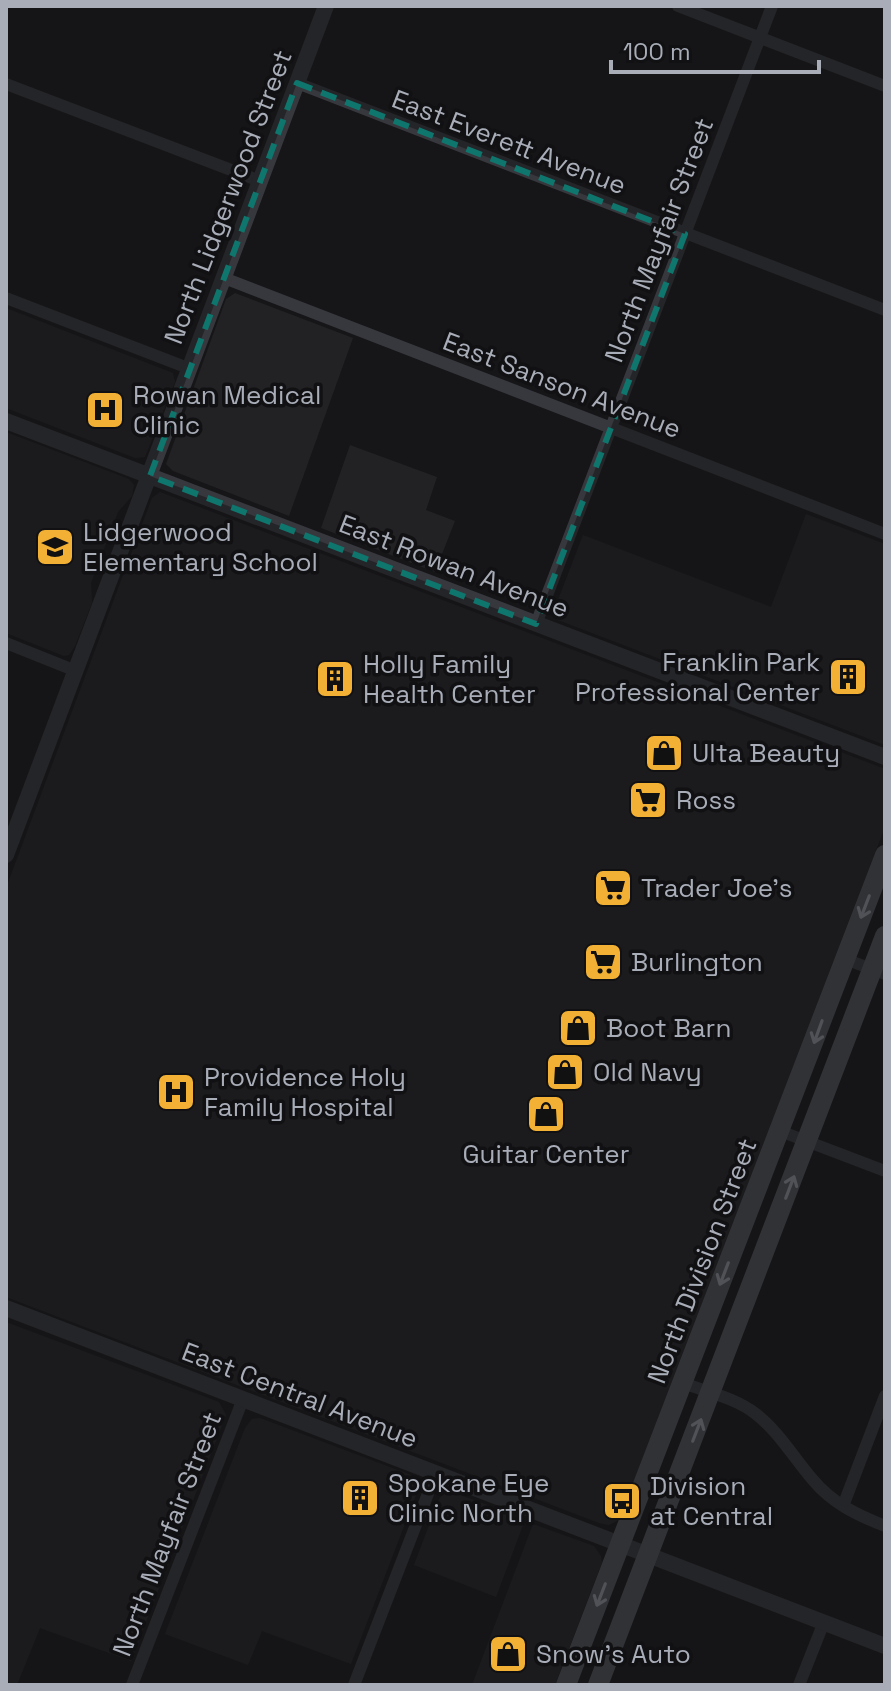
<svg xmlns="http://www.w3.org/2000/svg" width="891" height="1691" font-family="'Space Grotesk',sans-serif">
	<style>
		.built { fill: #222225 }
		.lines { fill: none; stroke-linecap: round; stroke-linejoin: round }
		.minor { stroke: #37383d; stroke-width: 12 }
		.tertiary { stroke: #37383d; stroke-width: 16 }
		.primary { stroke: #53555c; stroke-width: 20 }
		.oneway { stroke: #979ba6 }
		.marked { fill: none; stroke: #0f766e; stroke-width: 6; stroke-dasharray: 16 10; stroke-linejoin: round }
		.labels { text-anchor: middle; stroke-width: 7; stroke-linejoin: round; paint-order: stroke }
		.street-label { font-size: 26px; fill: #a8adb8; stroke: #111113 }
		.poi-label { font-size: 26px; fill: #a8adb8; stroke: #111113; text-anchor: start }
	</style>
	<rect width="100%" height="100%" fill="#161618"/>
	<!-- built -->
	<path class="built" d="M 235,293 L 353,338 L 289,516 L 173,471 L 166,464 L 226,299 Z
		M 6,308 L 173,373 L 175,382 L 145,457 L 135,458 L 6,408 Z
		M 6,432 L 129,479 L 134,485 L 132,496 L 118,512 L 91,583 L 92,603 L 75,646 L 69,655 L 64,656 L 6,633 Z
		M 350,445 L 437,477 L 426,510 L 455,521 L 435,572 L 321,528 Z
		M 160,492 L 885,769 L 885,827 L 623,1510 L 617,1521 L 609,1525 L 599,1523 L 6,1297 L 6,888 L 152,498 Z
		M 806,514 L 885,544 L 885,745 L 558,620 L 553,613 L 583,535 L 771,607 Z
		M 6,1322 L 219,1402 L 226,1415 L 131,1661 L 40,1628 L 17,1685 L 6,1685 Z
		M 260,1418 L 411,1475 L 417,1482 L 418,1490 L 351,1664 L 262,1631 L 248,1665 L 165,1634 L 245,1428 L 252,1419 Z
		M 446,1492 L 452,1492 L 523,1518 L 523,1525 L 496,1597 L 414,1565 L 439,1499 Z
		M 533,1524 L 594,1546 L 601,1556 L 602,1563 L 555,1685 L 472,1685 Z"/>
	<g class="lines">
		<!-- minor -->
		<path class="minor" d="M 678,6 L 885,86
			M 297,83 L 885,310
			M 6,84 L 260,181
			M 224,278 L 885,534
			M 6,298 L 188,368
			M 536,624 L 772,6
			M 6,643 L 76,671
			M 845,959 L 885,974
			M 780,1131 L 885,1171
			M 683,1383 C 707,1392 736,1398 756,1414 C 779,1432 794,1458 813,1480 C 832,1503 857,1515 885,1526
			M 843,1506 L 885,1396
			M 132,1685 L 243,1399
			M 354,1685 L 436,1473
			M 799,1685 L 824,1622"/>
		<!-- tertiary -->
		<path class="tertiary" d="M 6,421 L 885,757
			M 6,855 L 326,6
			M 6,1308 L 885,1646"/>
		<!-- primary -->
		<path class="primary" d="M 566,1685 L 885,855
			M 598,1685 L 885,936"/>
	</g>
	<!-- one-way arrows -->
	<defs><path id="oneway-shaft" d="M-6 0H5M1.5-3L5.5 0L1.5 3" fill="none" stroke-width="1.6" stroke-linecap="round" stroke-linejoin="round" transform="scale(2)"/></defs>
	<g class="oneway">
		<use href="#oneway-shaft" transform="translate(865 907) rotate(111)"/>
		<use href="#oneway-shaft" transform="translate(818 1032) rotate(110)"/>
		<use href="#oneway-shaft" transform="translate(790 1187) rotate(-69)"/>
		<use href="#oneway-shaft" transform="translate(724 1274) rotate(111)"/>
		<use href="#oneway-shaft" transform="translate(697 1430) rotate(-69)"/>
		<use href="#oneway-shaft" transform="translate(601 1595) rotate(111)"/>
	</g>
	<!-- marked area -->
	<path d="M0 0H891V1691H0ZM 297,83 L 685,234 L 536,624 L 150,476 Z" fill="#161618" fill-opacity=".55" fill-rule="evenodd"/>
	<path class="marked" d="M 297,83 L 685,234 L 536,624 L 150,476 Z"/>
	<!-- icons -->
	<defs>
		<symbol id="hospital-square" viewBox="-11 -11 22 22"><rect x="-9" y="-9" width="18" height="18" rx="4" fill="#f2b134" stroke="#111113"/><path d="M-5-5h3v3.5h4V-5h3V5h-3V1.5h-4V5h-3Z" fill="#111"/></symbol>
		<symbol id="school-square" viewBox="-11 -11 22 22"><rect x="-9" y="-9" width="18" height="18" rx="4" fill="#f2b134" stroke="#111113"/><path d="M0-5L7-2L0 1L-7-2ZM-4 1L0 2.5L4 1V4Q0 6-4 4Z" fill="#111"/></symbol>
		<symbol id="building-square" viewBox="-11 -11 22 22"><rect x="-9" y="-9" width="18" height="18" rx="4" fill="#f2b134" stroke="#111113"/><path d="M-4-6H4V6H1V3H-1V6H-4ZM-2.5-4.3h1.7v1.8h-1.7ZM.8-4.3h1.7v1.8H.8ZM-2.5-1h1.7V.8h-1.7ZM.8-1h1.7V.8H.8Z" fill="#111"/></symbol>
		<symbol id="shop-square" viewBox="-11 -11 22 22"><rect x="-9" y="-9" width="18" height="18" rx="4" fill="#f2b134" stroke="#111113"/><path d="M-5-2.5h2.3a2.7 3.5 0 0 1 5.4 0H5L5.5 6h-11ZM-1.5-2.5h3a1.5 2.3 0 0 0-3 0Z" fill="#111"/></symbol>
		<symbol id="supermarket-square" viewBox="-11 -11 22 22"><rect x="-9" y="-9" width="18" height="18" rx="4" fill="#f2b134" stroke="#111113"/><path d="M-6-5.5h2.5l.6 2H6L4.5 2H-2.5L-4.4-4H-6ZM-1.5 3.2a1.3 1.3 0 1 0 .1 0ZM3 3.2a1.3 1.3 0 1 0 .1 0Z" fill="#111"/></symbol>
		<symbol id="bus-square" viewBox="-11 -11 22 22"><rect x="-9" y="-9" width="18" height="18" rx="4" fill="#f2b134" stroke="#111113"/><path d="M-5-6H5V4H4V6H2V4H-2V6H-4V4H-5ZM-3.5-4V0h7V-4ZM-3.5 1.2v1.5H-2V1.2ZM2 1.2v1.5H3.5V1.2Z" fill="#111"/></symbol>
	</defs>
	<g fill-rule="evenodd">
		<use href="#hospital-square" x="83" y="388" width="44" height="44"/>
		<use href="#school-square" x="33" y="525" width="44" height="44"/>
		<use href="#building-square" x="826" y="655" width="44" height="44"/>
		<use href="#building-square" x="313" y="657" width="44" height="44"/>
		<use href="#shop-square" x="642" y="731" width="44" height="44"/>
		<use href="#supermarket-square" x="626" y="778" width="44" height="44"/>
		<use href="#supermarket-square" x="591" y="866" width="44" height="44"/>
		<use href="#supermarket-square" x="581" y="940" width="44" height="44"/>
		<use href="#shop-square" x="556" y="1006" width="44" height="44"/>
		<use href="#shop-square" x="543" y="1050" width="44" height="44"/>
		<use href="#hospital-square" x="154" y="1070" width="44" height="44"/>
		<use href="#shop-square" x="524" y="1092" width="44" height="44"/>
		<use href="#building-square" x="338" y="1476" width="44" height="44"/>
		<use href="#bus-square" x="600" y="1479" width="44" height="44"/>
		<use href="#shop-square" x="486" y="1632" width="44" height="44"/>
	</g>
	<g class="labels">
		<!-- street labels -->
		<g class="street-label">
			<text transform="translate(509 142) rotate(21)" y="9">East Everett Avenue</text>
			<text transform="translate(228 197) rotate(-69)" y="9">North Lidgerwood Street</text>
			<text transform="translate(659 240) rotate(-69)" y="9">North Mayfair Street</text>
			<text transform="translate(562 385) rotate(21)" y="9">East Sanson Avenue</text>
			<text transform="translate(454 566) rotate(21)" y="9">East Rowan Avenue</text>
			<text transform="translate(702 1261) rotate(-69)" y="9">North Division Street</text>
			<text transform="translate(300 1395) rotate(21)" y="9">East Central Avenue</text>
			<text transform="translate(167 1534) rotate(-69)" y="9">North Mayfair Street</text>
		</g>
		<!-- poi labels -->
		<g class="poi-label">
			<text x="133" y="404">Rowan Medical<tspan x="133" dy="30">Clinic</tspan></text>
			<text x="83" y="541">Lidgerwood<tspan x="83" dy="30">Elementary School</tspan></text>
			<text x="820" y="671" text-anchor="end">Franklin Park<tspan x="820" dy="30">Professional Center</tspan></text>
			<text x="363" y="673">Holly Family<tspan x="363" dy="30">Health Center</tspan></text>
			<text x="692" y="762">Ulta Beauty</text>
			<text x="676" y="809">Ross</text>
			<text x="641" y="897">Trader Joe's</text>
			<text x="631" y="971">Burlington</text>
			<text x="606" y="1037">Boot Barn</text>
			<text x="593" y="1081">Old Navy</text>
			<text x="204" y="1086">Providence Holy<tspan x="204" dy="30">Family Hospital</tspan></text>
			<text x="546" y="1163" text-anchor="middle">Guitar Center</text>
			<text x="388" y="1492">Spokane Eye<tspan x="388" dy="30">Clinic North</tspan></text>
			<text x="650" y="1495">Division<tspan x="650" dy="30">at Central</tspan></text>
			<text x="536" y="1663">Snow's Auto</text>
		</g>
	</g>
	<!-- border -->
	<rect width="891" height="1691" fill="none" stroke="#a8adb8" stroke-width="16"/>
	<!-- scale -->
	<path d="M611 60v12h208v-12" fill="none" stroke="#a8adb8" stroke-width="4"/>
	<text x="623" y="60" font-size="24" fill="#a8adb8" stroke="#111113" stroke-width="6" paint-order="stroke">100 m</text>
</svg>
